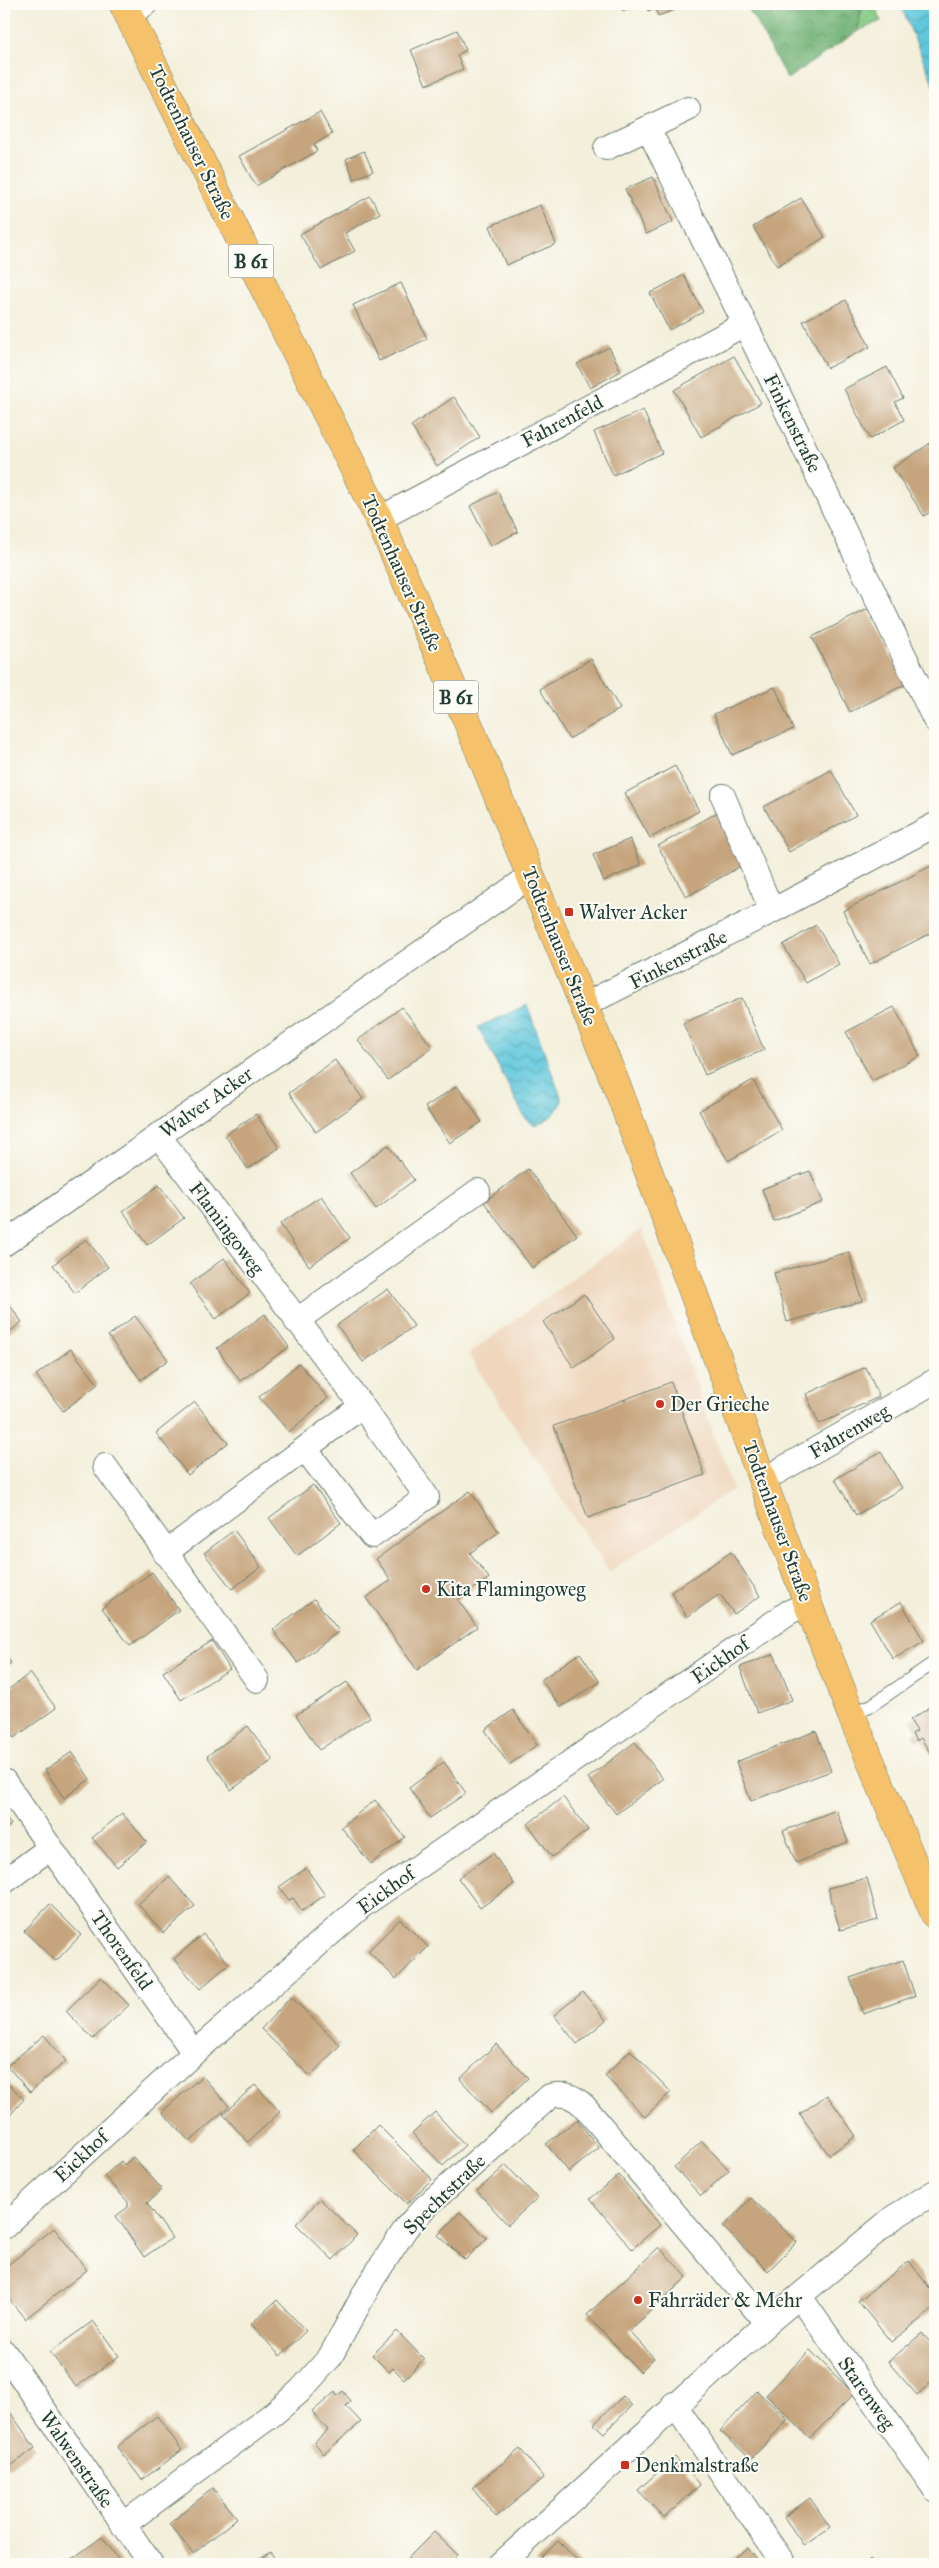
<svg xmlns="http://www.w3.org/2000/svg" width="939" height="2568" font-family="'IM FELL Great Primer',serif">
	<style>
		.built { fill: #efd6bc }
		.grass { fill: url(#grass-dots); stroke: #54855d }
		.forest { fill: url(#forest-crowns); stroke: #467654 }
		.water { fill: url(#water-waves); stroke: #408288 }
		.building { fill: #c6a57e }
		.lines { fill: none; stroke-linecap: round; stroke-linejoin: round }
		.lane-casing { stroke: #697b6e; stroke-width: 14 }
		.street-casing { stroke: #697b6e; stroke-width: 26 }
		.primary-casing { stroke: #697b6e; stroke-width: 29 }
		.lane { stroke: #fff; stroke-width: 12 }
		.street { stroke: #fff; stroke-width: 24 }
		.primary { stroke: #f5c16b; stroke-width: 28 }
		.poi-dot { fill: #c8321e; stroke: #fdfcf7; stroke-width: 2 }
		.labels { text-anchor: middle; stroke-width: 4; stroke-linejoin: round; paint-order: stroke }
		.shield { fill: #fdfcf7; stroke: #62766e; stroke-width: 1 }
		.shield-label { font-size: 19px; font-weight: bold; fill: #1f3d34 }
		.street-label { font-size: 20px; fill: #1f3d34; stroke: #fdfcf7 }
		.poi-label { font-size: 20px; fill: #1f3d34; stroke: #fdfcf7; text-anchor: start }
	</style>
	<defs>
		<pattern id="grass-dots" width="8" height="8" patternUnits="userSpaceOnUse" patternTransform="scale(1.25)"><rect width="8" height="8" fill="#89cd86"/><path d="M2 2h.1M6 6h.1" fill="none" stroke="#6fa86e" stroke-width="1.8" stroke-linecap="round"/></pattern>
		<pattern id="forest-crowns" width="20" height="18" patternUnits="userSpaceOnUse" patternTransform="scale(1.25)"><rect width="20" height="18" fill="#6eb073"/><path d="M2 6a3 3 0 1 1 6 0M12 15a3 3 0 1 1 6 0" fill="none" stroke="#5a905f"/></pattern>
		<pattern id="water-waves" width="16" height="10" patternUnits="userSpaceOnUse" patternTransform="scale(1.25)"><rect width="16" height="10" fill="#60c8dc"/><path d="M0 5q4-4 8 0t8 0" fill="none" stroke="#4fa4b3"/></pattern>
	</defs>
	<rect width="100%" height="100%" fill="#fdfcf7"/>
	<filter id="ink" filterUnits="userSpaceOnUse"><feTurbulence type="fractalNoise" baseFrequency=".02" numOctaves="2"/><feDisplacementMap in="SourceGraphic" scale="10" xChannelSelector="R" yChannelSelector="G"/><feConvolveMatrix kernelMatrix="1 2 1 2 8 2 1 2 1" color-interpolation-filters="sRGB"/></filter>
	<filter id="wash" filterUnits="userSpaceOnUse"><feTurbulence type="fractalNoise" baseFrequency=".0096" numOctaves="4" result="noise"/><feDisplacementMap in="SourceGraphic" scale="20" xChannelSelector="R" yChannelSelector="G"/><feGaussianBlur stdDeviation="1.12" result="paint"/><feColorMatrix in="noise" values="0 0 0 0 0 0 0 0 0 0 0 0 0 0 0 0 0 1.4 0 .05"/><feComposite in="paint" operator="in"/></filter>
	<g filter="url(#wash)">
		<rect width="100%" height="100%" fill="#f3efda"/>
		<!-- built -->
		<path class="built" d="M 642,1229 L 733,1489 L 609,1572 L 468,1354 Z"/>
		<!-- grass -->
		<path class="grass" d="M 862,4 L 874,4 L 881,21 L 858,31 Z"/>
		<!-- forest -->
		<path class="forest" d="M 746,4 L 862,4 L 858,31 L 787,79 Z"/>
		<!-- water -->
		<path class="water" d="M 900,4 L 935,4 L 935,88 Z
			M 527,1005 L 562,1100 C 556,1115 549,1120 534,1125 L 525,1118 L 478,1027 Z"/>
		<g id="blocks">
			<!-- building -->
			<path class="building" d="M 621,4 L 641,4 L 624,11 Z
				M 645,4 L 672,4 L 674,10 L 658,16 L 655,8 L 648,11 Z
				M 457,30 L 466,50 L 457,55 L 463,69 L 426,85 L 411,50 Z
				M 320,112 L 332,134 L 314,144 L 317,151 L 256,186 L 239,156 Z
				M 364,151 L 373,171 L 354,179 L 346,159 Z
				M 653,177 L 673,222 L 646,234 L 625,189 Z
				M 370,196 L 380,213 L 345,233 L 355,251 L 321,270 L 300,234 Z
				M 801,198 L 825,237 L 777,266 L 753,227 Z
				M 540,205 L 556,244 L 506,265 L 490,226 Z
				M 684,275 L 703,312 L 669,330 L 650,293 Z
				M 401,283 L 427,339 L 379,361 L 353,305 Z
				M 846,300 L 870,347 L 827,368 L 803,321 Z
				M 609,347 L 621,371 L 590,388 L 577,364 Z
				M 734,356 L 761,403 L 701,437 L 674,390 Z
				M 887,367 L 903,398 L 895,402 L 904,420 L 870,439 L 844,389 Z
				M 454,397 L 480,437 L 437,466 L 411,426 Z
				M 643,410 L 662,453 L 613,475 L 594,432 Z
				M 935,440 L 935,509 L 924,516 L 893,468 Z
				M 498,492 L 518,532 L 490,546 L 470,506 Z
				M 935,572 L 935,585 L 929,576 Z
				M 868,609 L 906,684 L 850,712 L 812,637 Z
				M 591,659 L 620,709 L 569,739 L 540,689 Z
				M 775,687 L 793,729 L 732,755 L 714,714 Z
				M 675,766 L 699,811 L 650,838 L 625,793 Z
				M 831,770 L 856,815 L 789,852 L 764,807 Z
				M 720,811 L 748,862 L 686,897 L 658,846 Z
				M 630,839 L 641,865 L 604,881 L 593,855 Z
				M 935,864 L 935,931 L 870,964 L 843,911 Z
				M 816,925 L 839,964 L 806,983 L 783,945 Z
				M 742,998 L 764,1050 L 705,1075 L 683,1023 Z
				M 402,1007 L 432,1047 L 388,1080 L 358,1040 Z
				M 894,1007 L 920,1056 L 872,1081 L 846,1032 Z
				M 335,1060 L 363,1099 L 316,1132 L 289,1093 Z
				M 753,1080 L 782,1130 L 728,1161 L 699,1111 Z
				M 457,1086 L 482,1122 L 450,1143 L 425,1107 Z
				M 256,1114 L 279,1148 L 248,1169 L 225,1135 Z
				M 388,1145 L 414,1180 L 376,1209 L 350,1173 Z
				M 528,1169 L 577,1235 L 532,1268 L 484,1202 Z
				M 810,1171 L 823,1202 L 774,1221 L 762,1189 Z
				M 159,1185 L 184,1218 L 147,1245 L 123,1211 Z
				M 321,1196 L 350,1238 L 309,1266 L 280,1224 Z
				M 86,1239 L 108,1267 L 75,1293 L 53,1265 Z
				M 849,1252 L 862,1301 L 787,1322 L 774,1273 Z
				M 224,1258 L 250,1293 L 216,1319 L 190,1284 Z
				M 388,1289 L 414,1326 L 363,1362 L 337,1325 Z
				M 584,1294 L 615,1339 L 574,1368 L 543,1322 Z
				M 4,1297 L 22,1322 L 4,1336 Z
				M 265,1314 L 289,1347 L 240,1381 L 217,1348 Z
				M 135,1316 L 168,1360 L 141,1380 L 108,1336 Z
				M 71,1349 L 98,1384 L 63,1411 L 36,1375 Z
				M 299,1363 L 328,1398 L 289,1432 L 259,1397 Z
				M 866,1367 L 879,1397 L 819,1424 L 806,1394 Z
				M 671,1382 L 705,1475 L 588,1518 L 554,1426 Z
				M 195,1402 L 228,1443 L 188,1475 L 156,1433 Z
				M 881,1452 L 902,1488 L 856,1515 L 835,1479 Z
				M 313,1485 L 341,1523 L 297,1556 L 269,1518 Z
				M 470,1491 L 499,1532 L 470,1553 L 489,1578 L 458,1600 L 477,1627 L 417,1670 L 366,1598 L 391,1580 L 376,1559 Z
				M 234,1530 L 261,1567 L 232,1589 L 204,1553 Z
				M 731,1552 L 760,1596 L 734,1614 L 720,1594 L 687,1617 L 671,1592 Z
				M 152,1572 L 179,1610 L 130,1646 L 102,1608 Z
				M 314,1599 L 339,1631 L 298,1663 L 273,1630 Z
				M 901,1602 L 924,1641 L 893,1659 L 870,1620 Z
				M 212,1641 L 230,1669 L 181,1700 L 163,1672 Z
				M 4,1653 L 11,1663 L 4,1669 Z
				M 580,1653 L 600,1682 L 561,1707 L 541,1680 Z
				M 774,1654 L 792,1700 L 757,1713 L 740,1667 Z
				M 30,1673 L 56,1708 L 14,1738 L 4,1725 L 4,1693 Z
				M 347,1682 L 370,1717 L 319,1750 L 296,1715 Z
				M 935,1704 L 935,1761 L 921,1738 L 916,1741 L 912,1734 L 917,1731 L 910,1720 Z
				M 513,1710 L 537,1745 L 509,1765 L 485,1730 Z
				M 248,1726 L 273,1760 L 231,1790 L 207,1756 Z
				M 816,1731 L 831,1771 L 751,1801 L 736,1762 Z
				M 635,1742 L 663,1779 L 616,1814 L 588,1778 Z
				M 72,1752 L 90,1779 L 64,1798 L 45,1770 Z
				M 444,1762 L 466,1793 L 430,1818 L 409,1788 Z
				M 563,1797 L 588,1830 L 552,1857 L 528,1824 Z
				M 375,1800 L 405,1837 L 371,1864 L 341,1827 Z
				M 836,1810 L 848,1842 L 796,1863 L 783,1831 Z
				M 122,1813 L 147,1842 L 117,1867 L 92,1838 Z
				M 4,1815 L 11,1825 L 4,1830 Z
				M 493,1853 L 514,1884 L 480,1908 L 458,1878 Z
				M 306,1868 L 325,1895 L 302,1911 L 293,1898 L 289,1900 L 279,1887 Z
				M 169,1877 L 195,1906 L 163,1933 L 138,1904 Z
				M 867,1878 L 878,1920 L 840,1930 L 828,1888 Z
				M 50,1904 L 81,1935 L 56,1961 L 24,1931 Z
				M 400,1919 L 428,1947 L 396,1979 L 368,1951 Z
				M 203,1934 L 229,1964 L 200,1989 L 174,1959 Z
				M 903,1960 L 915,1996 L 863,2014 L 850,1978 Z
				M 101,1977 L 129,2005 L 93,2039 L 66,2011 Z
				M 583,1992 L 606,2020 L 577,2044 L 554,2015 Z
				M 291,1997 L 340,2045 L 310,2076 L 261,2029 Z
				M 44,2035 L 66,2061 L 30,2092 L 7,2066 Z
				M 496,2044 L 528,2078 L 491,2113 L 460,2079 Z
				M 630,2050 L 671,2092 L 645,2117 L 605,2076 Z
				M 202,2076 L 229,2106 L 190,2142 L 162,2112 Z
				M 4,2080 L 24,2099 L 4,2122 Z
				M 255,2085 L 280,2112 L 248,2142 L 223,2114 Z
				M 827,2095 L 856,2136 L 829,2155 L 800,2114 Z
				M 435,2112 L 465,2145 L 443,2166 L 412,2133 Z
				M 577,2120 L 599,2148 L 569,2172 L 546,2144 Z
				M 378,2125 L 432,2179 L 407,2204 L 353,2150 Z
				M 702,2141 L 729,2170 L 701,2196 L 674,2167 Z
				M 133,2157 L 162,2189 L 147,2203 L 172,2238 L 144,2257 L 116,2216 L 128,2207 L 128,2202 L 104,2176 L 121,2161 L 124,2165 Z
				M 506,2165 L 537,2198 L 508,2225 L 477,2191 Z
				M 619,2175 L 660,2225 L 632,2249 L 590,2199 Z
				M 751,2198 L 797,2242 L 768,2271 L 723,2227 Z
				M 320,2199 L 357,2235 L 333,2260 L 296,2224 Z
				M 460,2212 L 487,2238 L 465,2260 L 438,2235 Z
				M 54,2228 L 87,2270 L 25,2319 L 4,2293 L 4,2268 Z
				M 659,2247 L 687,2277 L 629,2331 L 654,2358 L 640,2372 L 587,2315 Z
				M 909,2261 L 935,2295 L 935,2308 L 891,2342 L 858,2301 Z
				M 277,2300 L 306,2331 L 280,2356 L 251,2324 Z
				M 93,2321 L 119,2356 L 76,2387 L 50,2352 Z
				M 397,2331 L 424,2359 L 404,2379 L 393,2368 L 389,2372 L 372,2355 Z
				M 922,2333 L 935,2348 L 935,2379 L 917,2395 L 888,2362 Z
				M 810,2350 L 854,2394 L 810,2438 L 766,2395 Z
				M 343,2391 L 351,2401 L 346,2406 L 361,2422 L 324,2454 L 314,2442 L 328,2430 L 312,2412 L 335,2392 L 337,2396 Z
				M 757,2391 L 788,2420 L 751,2459 L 720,2431 Z
				M 623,2396 L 632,2406 L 604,2433 L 594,2424 Z
				M 8,2409 L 35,2448 L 4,2471 L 4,2412 Z
				M 157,2416 L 182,2450 L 142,2480 L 117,2447 Z
				M 520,2449 L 544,2478 L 496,2517 L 472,2488 Z
				M 675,2457 L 700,2485 L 664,2518 L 638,2490 Z
				M 213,2488 L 237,2518 L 193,2554 L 169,2524 Z
				M 810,2498 L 830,2527 L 804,2546 L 784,2517 Z
				M 434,2532 L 458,2555 L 449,2564 L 402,2564 Z
				M 102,2537 L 122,2564 L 65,2564 Z
				M 558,2541 L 581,2564 L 535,2564 Z
				M 748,2548 L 760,2564 L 726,2564 Z
				M 270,2552 L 279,2564 L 253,2564 Z
				M 870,2559 L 876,2564 L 865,2564 Z"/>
		</g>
	</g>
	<g filter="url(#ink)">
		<use href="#blocks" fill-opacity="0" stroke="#697b6e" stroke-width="1"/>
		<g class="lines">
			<defs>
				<path id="lane" d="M 851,1714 L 872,1705 L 935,1662"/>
				<path id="street" d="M 129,15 L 145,4
					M 648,128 L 745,324 L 935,720
					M 606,148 L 688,109
					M 379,519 L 745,324
					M 723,796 L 772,911
					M 584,1005 L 772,911 L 935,825
					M 158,1135 L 362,1406 L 427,1497 L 372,1536 L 305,1449
					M 4,1244 L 532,875
					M 296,1321 L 478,1191
					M 105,1466 L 257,1680
					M 763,1480 L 935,1381
					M 165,1553 L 362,1406
					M 4,1781 L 194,2053
					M 4,1882 L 51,1847
					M 4,2227 L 194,2053 L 363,1905 L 789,1612 L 808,1604
					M 800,2297 L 935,2489
					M 4,2352 L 151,2564
					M 674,2404 L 784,2564
					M 123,2525 L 273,2414 L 300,2391 L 330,2357 L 372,2280 L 406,2228 L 423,2209 L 550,2096 C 565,2093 572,2095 584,2106 L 767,2323
					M 501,2564 L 767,2323 L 894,2217 L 935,2192"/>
				<path id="primary" d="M 123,4 L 379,519 L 466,718 L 620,1094 L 808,1604 L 851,1714 L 935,1915"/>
			</defs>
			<!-- lane casing -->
			<use href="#lane" class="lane-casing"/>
			<!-- street casing -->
			<use href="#street" class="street-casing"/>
			<!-- primary casing -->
			<use href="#primary" class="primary-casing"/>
			<!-- lane -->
			<use href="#lane" class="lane"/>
			<!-- street -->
			<use href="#street" class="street"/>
			<!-- primary -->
			<use href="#primary" class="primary"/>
		</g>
	</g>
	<!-- markers -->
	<g class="poi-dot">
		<rect x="564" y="907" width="10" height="10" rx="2.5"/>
		<circle cx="660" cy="1404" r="5"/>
		<circle cx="426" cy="1589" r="5"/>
		<circle cx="638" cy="2300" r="5"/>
		<rect x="620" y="2460" width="10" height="10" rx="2.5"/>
	</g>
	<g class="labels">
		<!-- shield labels -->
		<g class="shield">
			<rect x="228.5" y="244.5" width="45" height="33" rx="4"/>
			<rect x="433.5" y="680.5" width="45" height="33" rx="4"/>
		</g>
		<g class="shield-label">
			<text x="251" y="268">B 61</text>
			<text x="456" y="704">B 61</text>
		</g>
		<!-- street labels -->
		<g class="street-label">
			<text transform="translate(192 142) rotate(64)" y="7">Todtenhauser Straße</text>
			<text transform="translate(562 421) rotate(-28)" y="7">Fahrenfeld</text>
			<text transform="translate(793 423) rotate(64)" y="7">Finkenstraße</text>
			<text transform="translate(402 573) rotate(66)" y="7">Todtenhauser Straße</text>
			<text transform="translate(560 946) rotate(68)" y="7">Todtenhauser Straße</text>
			<text transform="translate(678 959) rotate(-27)" y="7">Finkenstraße</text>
			<text transform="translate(206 1102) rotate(-35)" y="7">Walver Acker</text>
			<text transform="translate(227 1228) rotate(53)" y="7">Flamingoweg</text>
			<text transform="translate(849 1431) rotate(-30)" y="7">Fahrenweg</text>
			<text transform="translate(778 1521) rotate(70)" y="7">Todtenhauser Straße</text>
			<text transform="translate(720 1660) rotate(-35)" y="7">Eickhof</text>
			<text transform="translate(386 1890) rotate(-36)" y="7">Eickhof</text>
			<text transform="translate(122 1950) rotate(55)" y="7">Thorenfeld</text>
			<text transform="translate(81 2156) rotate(-43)" y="7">Eickhof</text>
			<text transform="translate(444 2194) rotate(-44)" y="7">Spechtstraße</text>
			<text transform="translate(867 2393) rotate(55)" y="7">Starenweg</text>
			<text transform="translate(77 2459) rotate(55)" y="7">Walwenstraße</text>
		</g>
		<!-- poi labels -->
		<g class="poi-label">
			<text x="579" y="919">Walver Acker</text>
			<text x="670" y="1411">Der Grieche</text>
			<text x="436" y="1596">Kita Flamingoweg</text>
			<text x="648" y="2307">Fahrräder &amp; Mehr</text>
			<text x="635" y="2472">Denkmalstraße</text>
		</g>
	</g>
	<!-- margin -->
	<rect width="939" height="2568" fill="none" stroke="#fdfcf7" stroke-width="20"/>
</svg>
